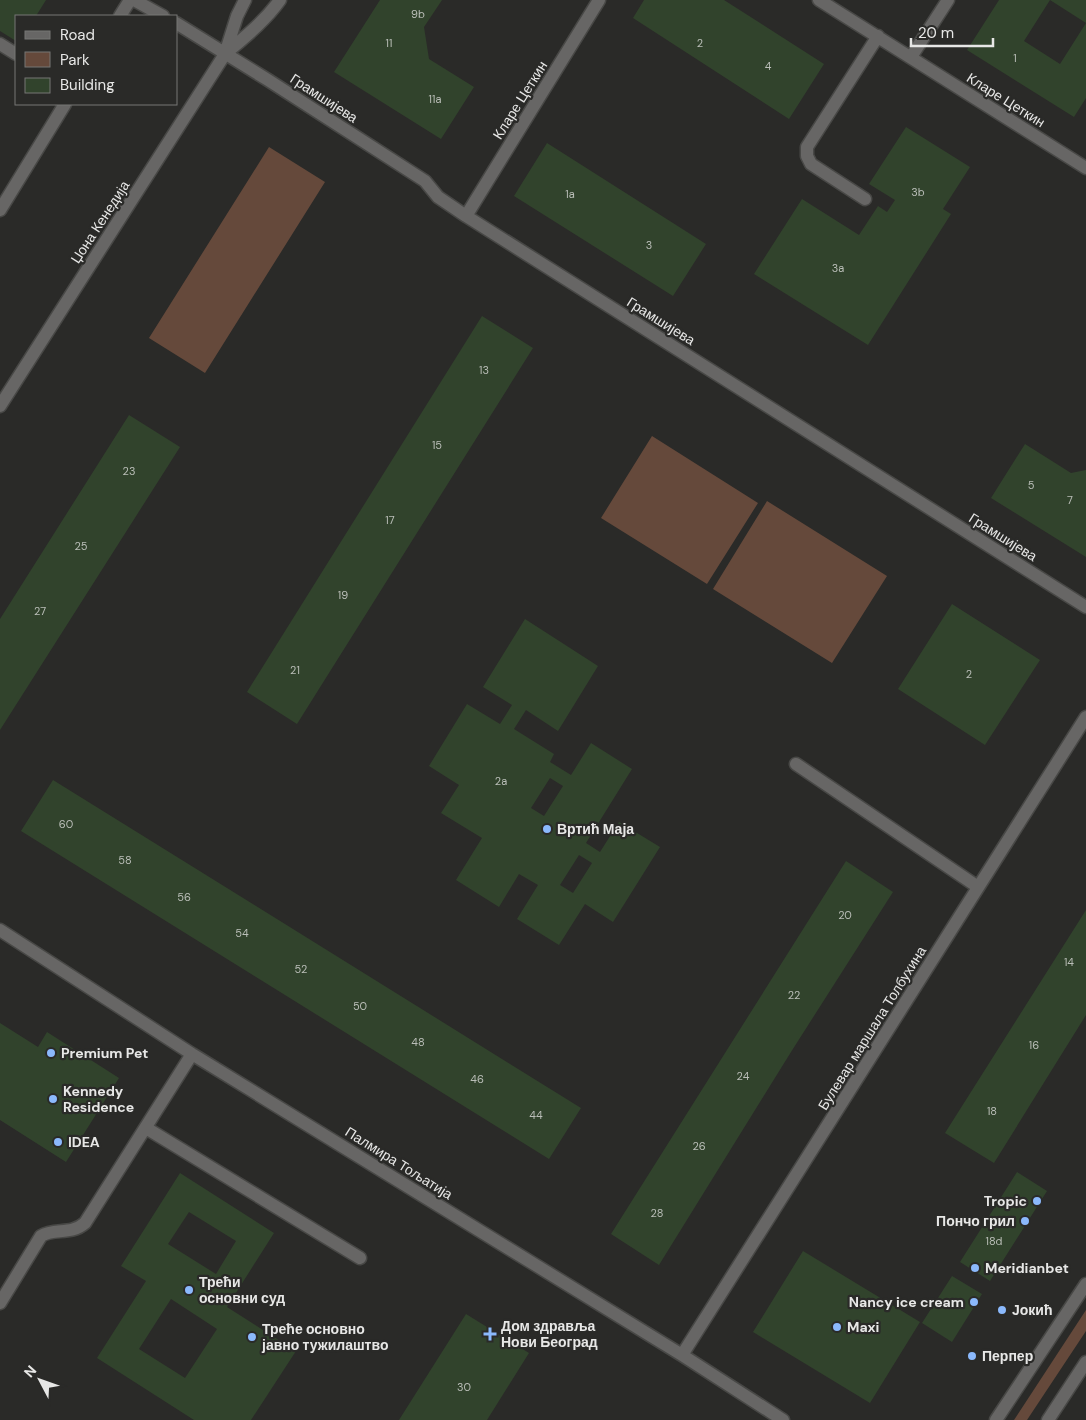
<svg xmlns="http://www.w3.org/2000/svg" width="1086" height="1420" font-family="'DM Sans',sans-serif">
	<style>
		.green { fill: #65493b }
		.building { fill: #31432c; fill-rule: evenodd }
		.lines { fill: none; stroke-linecap: round; stroke-linejoin: round }
		.minor-casing { stroke: #484846; stroke-width: 15 }
		.minor { stroke: #676665; stroke-width: 12 }
		.poi-dot { fill: #8bb9fc; stroke: #2a2a28; stroke-width: 2 }
		.labels { text-anchor: middle; stroke-width: 4.5; stroke-linejoin: round; paint-order: stroke }
		.number-label { font-size: 11px; fill: #babeb8 }
		.street-label { font-size: 14px; fill: #e7e7e6; stroke: #2a2a28 }
		.poi-label { font-size: 14px; font-weight: bold; fill: #e7e7e6; stroke: #2a2a28; text-anchor: start }
	</style>
	<rect width="100%" height="100%" fill="#2a2a28"/>
	<!-- green -->
	<path class="green" d="M 269,147 L 325,182 L 205,373 L 149,338 Z
		M 652,436 L 758,503 L 707,584 L 601,518 Z
		M 767,501 L 887,576 L 832,663 L 713,589 Z
		M 1086,1310 L 1086,1331 L 1027,1420 L 1014,1420 Z"/>
	<!-- building -->
	<path class="building" d="M 0,0 L 46,0 L 36,16 L 16,16 L 16,41 L 0,31 Z
		M 380,0 L 442,0 L 424,27 L 429,59 L 474,87 L 441,139 L 334,72 Z
		M 644,0 L 724,0 L 824,64 L 789,119 L 633,18 Z
		M 999,0 L 1086,0 L 1086,23 L 1050,0 L 1024,41 L 1060,64 L 1086,23 L 1086,98 L 1074,117 L 967,50 Z
		M 906,127 L 970,167 L 943,209 L 951,214 L 868,345 L 754,274 L 802,199 L 859,235 L 878,206 L 887,212 L 895,200 L 869,184 Z
		M 547,143 L 706,244 L 673,296 L 514,196 Z
		M 482,316 L 533,348 L 297,724 L 247,692 Z
		M 129,415 L 180,447 L 0,730 L 0,619 Z
		M 1025,444 L 1071,473 L 1086,470 L 1086,557 L 991,498 Z
		M 952,604 L 1040,660 L 985,745 L 898,689 Z
		M 525,619 L 598,666 L 558,731 L 526,710 L 514,729 L 554,754 L 550,762 L 571,775 L 591,743 L 632,769 L 586,843 L 600,852 L 619,822 L 660,847 L 613,922 L 585,904 L 559,945 L 517,919 L 538,885 L 519,874 L 499,907 L 456,880 L 482,838 L 441,813 L 459,785 L 429,766 L 467,704 L 500,724 L 512,705 L 483,687 ZM 550,778 L 563,786 L 544,816 L 531,808 ZM 579,855 L 592,863 L 573,893 L 560,885 Z
		M 53,780 L 581,1108 L 549,1159 L 21,831 Z
		M 846,861 L 893,892 L 791,1052 L 659,1265 L 611,1234 Z
		M 1086,910 L 1086,1015 L 994,1163 L 945,1133 Z
		M 0,1023 L 38,1047 L 47,1032 L 119,1078 L 66,1162 L 0,1120 Z
		M 1017,1172 L 1047,1191 L 990,1281 L 960,1262 Z
		M 180,1173 L 274,1233 L 227,1307 L 296,1351 L 251,1420 L 194,1420 L 97,1358 L 146,1281 L 121,1266 ZM 189,1212 L 236,1241 L 216,1274 L 168,1244 ZM 171,1299 L 217,1329 L 185,1378 L 139,1349 Z
		M 803,1251 L 920,1322 L 870,1403 L 753,1332 Z
		M 952,1276 L 982,1294 L 952,1342 L 922,1323 Z
		M 466,1314 L 529,1353 L 487,1420 L 399,1420 Z"/>
	<g class="lines">
		<defs>
			<path id="minor" d="M 134,0 L 163,16
				M 819,0 L 1086,168
				M 120,16 L 130,0
				M 176,23 L 268,80 L 425,181 L 438,197 L 466,216 L 1086,607
				M 0,44 L 16,54
				M 225,54 C 245,37 265,21 280,0
				M 911,57 L 948,0
				M 865,199 L 811,164 L 807,156 L 807,147 L 878,36
				M 0,210 L 65,104
				M 466,216 L 599,0
				M 0,406 L 225,54 L 237,16 L 245,0
				M 796,764 L 978,887
				M 0,930 L 192,1054 L 682,1355 L 783,1420
				M 146,1128 L 360,1258
				M 0,1303 L 41,1236 C 55,1227 70,1236 85,1223 L 192,1054
				M 682,1355 L 1086,717
				M 996,1420 L 1086,1284
				M 1048,1420 L 1086,1362"/>
		</defs>
		<!-- minor casing -->
		<use href="#minor" class="minor-casing"/>
		<!-- minor -->
		<use href="#minor" class="minor"/>
	</g>
	<!-- markers -->
	<g class="poi-dot">
		<circle cx="547" cy="829" r="5"/>
		<circle cx="51" cy="1053" r="5"/>
		<circle cx="53" cy="1099" r="5"/>
		<circle cx="58" cy="1142" r="5"/>
		<circle cx="1037" cy="1201" r="5"/>
		<circle cx="1025" cy="1221" r="5"/>
		<circle cx="975" cy="1268" r="5"/>
		<circle cx="189" cy="1290" r="5"/>
		<circle cx="974" cy="1302" r="5"/>
		<circle cx="1002" cy="1310" r="5"/>
		<circle cx="837" cy="1327" r="5"/>
		<path d="M487.5 1326.5h5v5h5v5h-5v5h-5v-5h-5v-5h5z"/>
		<circle cx="252" cy="1337" r="5"/>
		<circle cx="972" cy="1356" r="5"/>
	</g>
	<g class="labels">
		<!-- number labels -->
		<g class="number-label">
			<text x="418" y="18">9b</text>
			<text x="389" y="47">11</text>
			<text x="700" y="47">2</text>
			<text x="1015" y="62">1</text>
			<text x="768" y="70">4</text>
			<text x="435" y="103">11a</text>
			<text x="918" y="196">3b</text>
			<text x="570" y="198">1a</text>
			<text x="649" y="249">3</text>
			<text x="838" y="272">3a</text>
			<text x="484" y="374">13</text>
			<text x="437" y="449">15</text>
			<text x="129" y="475">23</text>
			<text x="1031" y="489">5</text>
			<text x="1070" y="504">7</text>
			<text x="390" y="524">17</text>
			<text x="81" y="550">25</text>
			<text x="343" y="599">19</text>
			<text x="40" y="615">27</text>
			<text x="295" y="674">21</text>
			<text x="969" y="678">2</text>
			<text x="501" y="785">2a</text>
			<text x="66" y="828">60</text>
			<text x="125" y="864">58</text>
			<text x="184" y="901">56</text>
			<text x="845" y="919">20</text>
			<text x="242" y="937">54</text>
			<text x="1069" y="966">14</text>
			<text x="301" y="973">52</text>
			<text x="794" y="999">22</text>
			<text x="360" y="1010">50</text>
			<text x="418" y="1046">48</text>
			<text x="1034" y="1049">16</text>
			<text x="743" y="1080">24</text>
			<text x="477" y="1083">46</text>
			<text x="992" y="1115">18</text>
			<text x="536" y="1119">44</text>
			<text x="699" y="1150">26</text>
			<text x="657" y="1217">28</text>
			<text x="994" y="1245">18d</text>
			<text x="464" y="1391">30</text>
		</g>
		<!-- street labels -->
		<g class="street-label">
			<text transform="translate(324 98) rotate(33)" y="5">Грамшијева</text>
			<text transform="translate(520 100) rotate(-58)" y="5">Кларе Цеткин</text>
			<text transform="translate(1006 100) rotate(32)" y="5">Кларе Цеткин</text>
			<text transform="translate(100 222) rotate(-57)" y="5">Џона Кенедија</text>
			<text transform="translate(661 321) rotate(32)" y="5">Грамшијева</text>
			<text transform="translate(1003 537) rotate(32)" y="5">Грамшијева</text>
			<text transform="translate(872 1028) rotate(-58)" y="5">Булевар маршала Толбухина</text>
			<text transform="translate(399 1163) rotate(32)" y="5">Палмира Тољатија</text>
		</g>
		<!-- poi labels -->
		<g class="poi-label">
			<text x="557" y="834">Вртић Маја</text>
			<text x="61" y="1058">Premium Pet</text>
			<text x="63" y="1096">Kennedy<tspan x="63" dy="16">Residence</tspan></text>
			<text x="68" y="1147">IDEA</text>
			<text x="1027" y="1206" text-anchor="end">Tropic</text>
			<text x="1015" y="1226" text-anchor="end">Пончо грил</text>
			<text x="985" y="1273">Meridianbet</text>
			<text x="199" y="1287">Трећи<tspan x="199" dy="16">основни суд</tspan></text>
			<text x="964" y="1307" text-anchor="end">Nancy ice cream</text>
			<text x="1012" y="1315">Јокић</text>
			<text x="501" y="1331">Дом здравља<tspan x="501" dy="16">Нови Београд</tspan></text>
			<text x="847" y="1332">Maxi</text>
			<text x="262" y="1334">Треће основно<tspan x="262" dy="16">јавно тужилаштво</tspan></text>
			<text x="982" y="1361">Перпер</text>
		</g>
	</g>
	<!-- legend -->
	<rect x="15" y="15" width="162" height="90" fill="#2a2a28" stroke="#767674"/>
	<rect x="25" y="31" width="25" height="8" fill="#676665" stroke="#767674"/>
	<text x="60" y="40" font-size="15" fill="#e7e7e6">Road</text>
	<rect x="25" y="52" width="25" height="15" fill="#65493b" stroke="#767674"/>
	<text x="60" y="65" font-size="15" fill="#e7e7e6">Park</text>
	<rect x="25" y="78" width="25" height="15" fill="#31432c" stroke="#767674"/>
	<text x="60" y="90" font-size="15" fill="#e7e7e6">Building</text>
	<!-- north arrow -->
	<g transform="translate(40 1380) rotate(311)" stroke="#2a2a28" stroke-width="4" paint-order="stroke">
	<path d="M0-4L9 19L0 12L-9 19Z" fill="#e7e7e6"/>
	<text y="-8" font-size="14" font-weight="bold" text-anchor="middle" fill="#e7e7e6">N</text>
	</g>
	<!-- scale -->
	<path d="M911 38v8h82v-8" fill="none" stroke="#e7e7e6" stroke-width="2.5"/>
	<text x="918" y="38" font-size="15" fill="#e7e7e6" stroke="#2a2a28" stroke-width="4" paint-order="stroke">20 m</text>
</svg>
